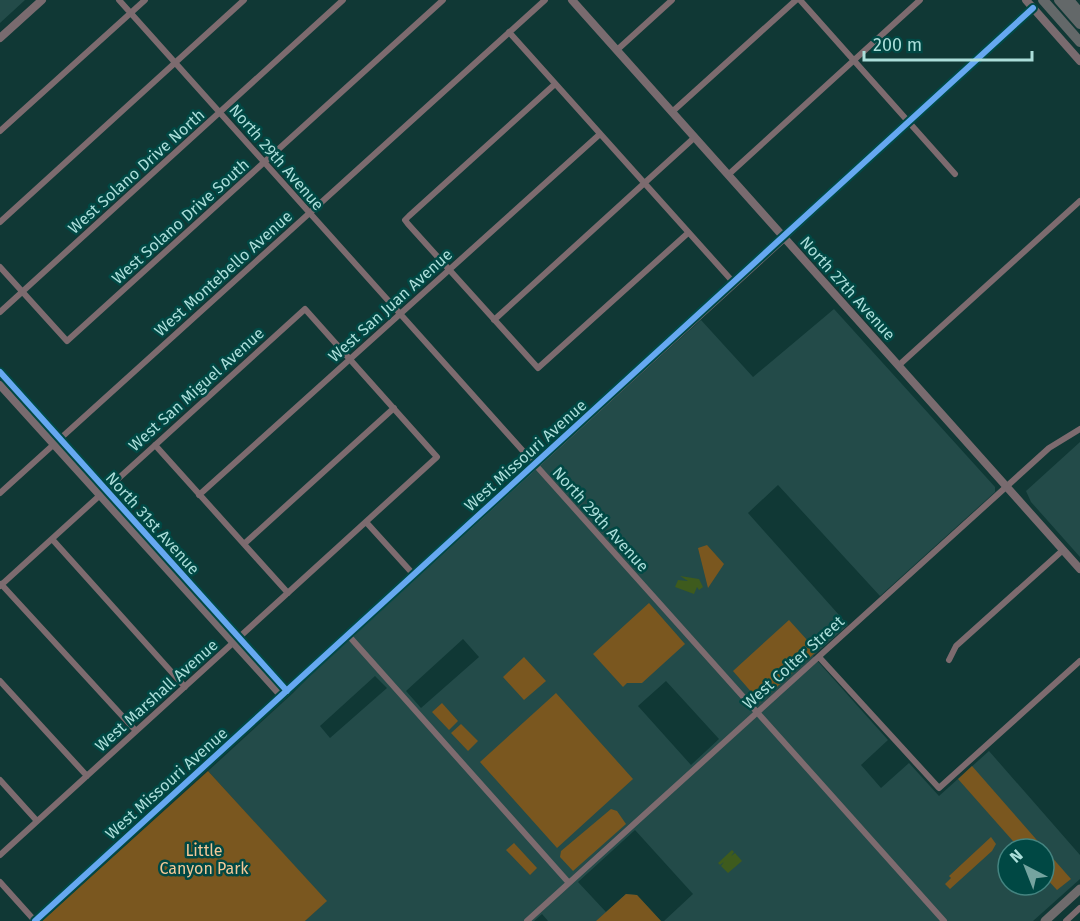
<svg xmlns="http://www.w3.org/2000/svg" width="1080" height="921" font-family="'Fira Sans',sans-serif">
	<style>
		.built { fill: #234b49; fill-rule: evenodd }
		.green { fill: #7a571f }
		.water { fill: #3e5b1d }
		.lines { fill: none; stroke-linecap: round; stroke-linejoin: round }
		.street { stroke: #7d6b6f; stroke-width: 6 }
		.secondary { stroke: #796b6f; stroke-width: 8 }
		.primary { stroke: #6f6b6c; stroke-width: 9 }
		.highway { stroke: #636869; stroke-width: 10 }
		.cycleway-casing { stroke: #004844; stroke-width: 10 }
		.cycleway { stroke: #66a8f1; stroke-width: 6 }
		.labels { text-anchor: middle; stroke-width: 5; stroke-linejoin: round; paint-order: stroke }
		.street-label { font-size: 16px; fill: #abdeda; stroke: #004844 }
		.park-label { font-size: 16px; fill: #f3c898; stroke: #004844 }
	</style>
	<rect width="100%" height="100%" fill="#103835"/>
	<!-- built -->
	<path class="built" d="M 0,0 L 25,0 L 0,23 Z
		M 834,309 L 995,487 L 995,492 L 880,596 L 778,485 L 748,513 L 848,625 L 813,656 L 888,740 L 861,765 L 881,788 L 909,763 L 939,796 L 989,751 L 1080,855 L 1080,879 L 1033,921 L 664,921 L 693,894 L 635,830 L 578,882 L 606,912 L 626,894 L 637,895 L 661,921 L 548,921 L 542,914 L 534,921 L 305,921 L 326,901 L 208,771 L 293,693 L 342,643 L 701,320 L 753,377 ZM 463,639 L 479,657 L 421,708 L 406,691 ZM 375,676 L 387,688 L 330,738 L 320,726 ZM 666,681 L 719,739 L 691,765 L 638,706 ZM 1008,849 L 1044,849 L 1044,885 L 1008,885 Z
		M 1080,442 L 1080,557 L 1031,502 L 1026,491 Z"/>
	<!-- green -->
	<path class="green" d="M 707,545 L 724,564 L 708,588 L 698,548 Z
		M 649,603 L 685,644 L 642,683 L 627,683 L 623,687 L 593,654 Z
		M 789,620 L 817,651 L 760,702 L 733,671 Z
		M 524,657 L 546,681 L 524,700 L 503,677 Z
		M 556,693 L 633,779 L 557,848 L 480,762 Z
		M 442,703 L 458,721 L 449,730 L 432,712 Z
		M 461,724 L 478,741 L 468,751 L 451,733 Z
		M 972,766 L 1071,879 L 1057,890 L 1044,876 L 1044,849 L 1020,849 L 958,779 Z
		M 208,771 L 327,901 L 305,921 L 42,921 Z
		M 611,809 L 617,811 L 626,824 L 573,871 L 560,857 L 561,851 Z
		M 991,837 L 996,844 L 992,851 L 950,889 L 945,884 L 951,878 L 949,876 Z
		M 514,843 L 537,868 L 530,875 L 506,850 Z
		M 626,894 L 637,895 L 661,921 L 596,921 Z"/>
	<!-- water -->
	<path class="water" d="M 680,576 L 699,579 L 703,587 L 699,590 L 697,587 L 694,594 L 675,587 L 678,580 L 688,581 Z
		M 732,850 L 734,852 L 731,856 L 735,853 L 742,861 L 728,873 L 721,866 L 724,862 L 720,865 L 718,863 Z"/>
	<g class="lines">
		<!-- street -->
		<path class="street" d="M 119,0 L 944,921
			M 800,0 L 955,174
			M 509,32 L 734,283
			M 617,50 L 672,0
			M 555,84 L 409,216 L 405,220 L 408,224 L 538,368 L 688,233
			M 672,112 L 796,0
			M 0,131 L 145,0
			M 728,175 L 920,0
			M 0,222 L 244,0
			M 784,238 L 1033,8
			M 0,267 L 67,341 L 443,0
			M 0,312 L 343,0
			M 494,320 L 695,137
			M 898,366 L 1080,201
			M 155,445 L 288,593
			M 0,493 L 545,0
			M 199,495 L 600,134
			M 366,522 L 414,575
			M 52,539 L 185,687
			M 244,544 L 394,408
			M 1,584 L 136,731
			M 0,586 L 305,309 L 437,457 L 0,855
			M 348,635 L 569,883
			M 819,657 L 939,788 L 1080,661
			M 949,660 L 956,646 L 1063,550
			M 0,681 L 87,776
			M 0,780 L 37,821
			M 0,882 L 35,921
			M 527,921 L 1049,448 L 1080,429
			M 1066,921 L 1080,908"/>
		<!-- secondary -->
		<path class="secondary" d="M 572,0 L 1080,569
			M 1026,0 L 1080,61
			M 0,38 L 42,0
			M 0,372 L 287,691
			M 0,385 L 282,696
			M 35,921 L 784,238"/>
		<!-- primary -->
		<path class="primary" d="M 1045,921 L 1080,889"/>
		<!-- highway -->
		<path class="highway" d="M 1043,0 L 1080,42
			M 1059,0 L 1080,24
			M 1069,0 L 1080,13"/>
		<defs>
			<path id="cycleway" d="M 0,372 L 287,691
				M 35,921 L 1033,8"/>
		</defs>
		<!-- cycleway casing -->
		<use href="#cycleway" class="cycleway-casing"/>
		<!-- cycleway -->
		<use href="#cycleway" class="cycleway"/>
	</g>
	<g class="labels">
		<!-- street labels -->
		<g class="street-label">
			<text transform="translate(277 157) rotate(49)" y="6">North 29th Avenue</text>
			<text transform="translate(136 171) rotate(-42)" y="6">West Solano Drive North</text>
			<text transform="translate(180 221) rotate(-42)" y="6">West Solano Drive South</text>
			<text transform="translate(223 273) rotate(-42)" y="6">West Montebello Avenue</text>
			<text transform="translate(848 288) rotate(48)" y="6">North 27th Avenue</text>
			<text transform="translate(390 305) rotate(-42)" y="6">West San Juan Avenue</text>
			<text transform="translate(196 389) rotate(-42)" y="6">West San Miguel Avenue</text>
			<text transform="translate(525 455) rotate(-42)" y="6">West Missouri Avenue</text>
			<text transform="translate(601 519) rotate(48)" y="6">North 29th Avenue</text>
			<text transform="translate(153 523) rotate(48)" y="6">North 31st Avenue</text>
			<text transform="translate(793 662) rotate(-42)" y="6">West Colter Street</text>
			<text transform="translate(156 695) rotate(-42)" y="6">West Marshall Avenue</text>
			<text transform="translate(166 783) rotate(-42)" y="6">West Missouri Avenue</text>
		</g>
		<!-- park labels -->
		<g class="park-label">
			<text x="204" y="856">Little<tspan x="204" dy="18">Canyon Park</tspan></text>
		</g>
	</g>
	<!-- north arrow -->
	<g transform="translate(1026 867) rotate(318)"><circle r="28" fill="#004844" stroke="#448480" stroke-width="1.5"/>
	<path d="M0-4.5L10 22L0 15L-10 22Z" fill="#75a4a0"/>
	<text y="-9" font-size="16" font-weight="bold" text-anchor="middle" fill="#abdeda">N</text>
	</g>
	<!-- scale -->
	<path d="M864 51v9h168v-9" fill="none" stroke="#abdeda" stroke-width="3"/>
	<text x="873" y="51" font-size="18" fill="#abdeda" stroke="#004844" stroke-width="4.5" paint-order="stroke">200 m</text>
</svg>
